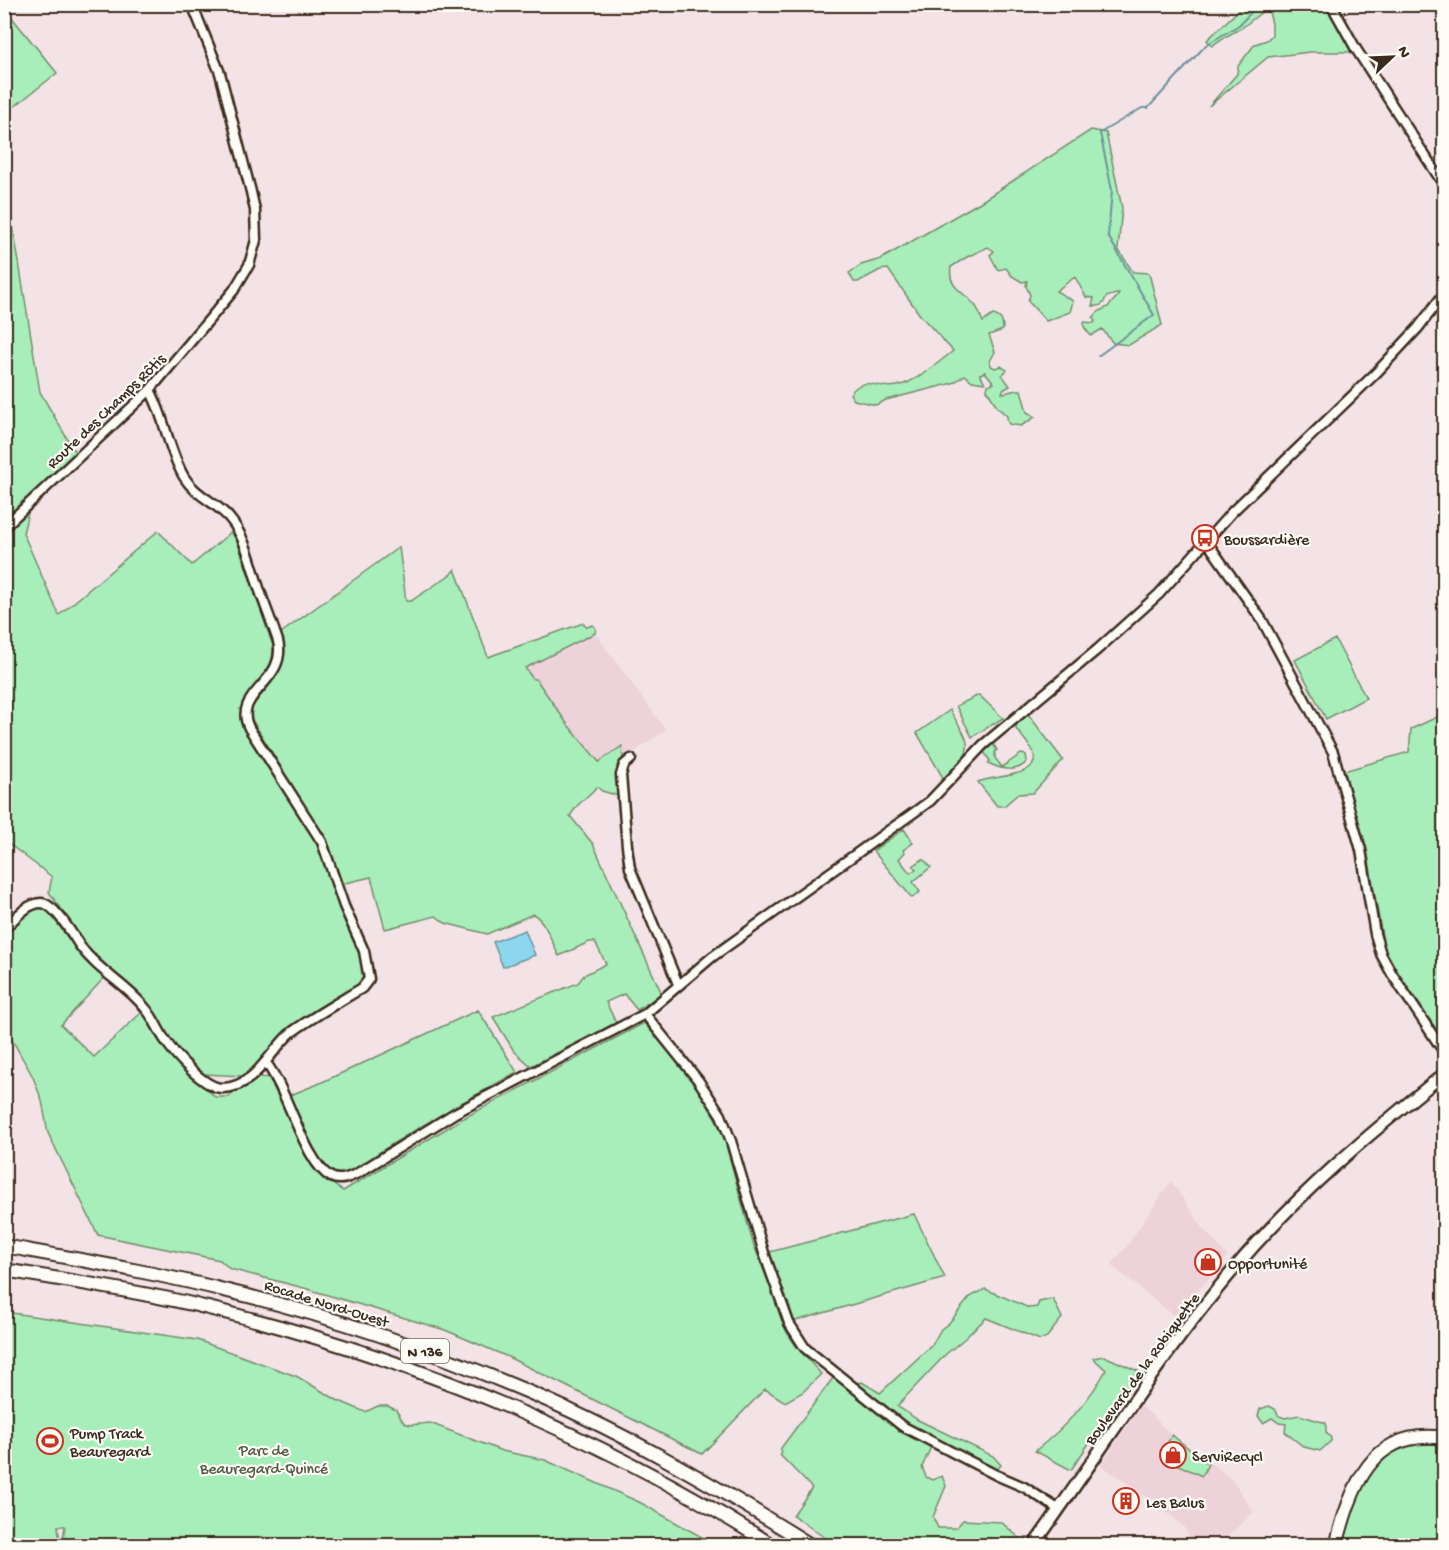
<svg xmlns="http://www.w3.org/2000/svg" width="1449" height="1550" font-family="'Gochi Hand',sans-serif">
	<style>
		.built { fill: #eed2da }
		.green { fill: #a8eeba; stroke: #728c6c; stroke-width: 1.5 }
		.water { fill: #8dd7ee; stroke: #6c929b; stroke-width: 1.5 }
		.lines { fill: none; stroke-linecap: round; stroke-linejoin: round }
		.stream { stroke: #6c929b; stroke-width: 2 }
		.minor-casing { stroke: #3b2a1e; stroke-width: 13 }
		.major-casing { stroke: #3b2a1e; stroke-width: 15 }
		.highway-casing { stroke: #3b2a1e; stroke-width: 16 }
		.minor { stroke: #fdfcf7; stroke-width: 8 }
		.major { stroke: #fdfcf7; stroke-width: 10 }
		.highway { stroke: #fdfcf7; stroke-width: 12 }
		.labels { text-anchor: middle; stroke-width: 4.5; stroke-linejoin: round; paint-order: stroke }
		.shield { fill: #fdfcf7; stroke: #75695f; stroke-width: 1.5 }
		.shield-label { font-size: 15px; font-weight: bold; fill: #3b2a1e }
		.street-label { font-size: 16px; fill: #3b2a1e; stroke: #fdfcf7 }
		.poi-label { font-size: 16px; fill: #3b2a1e; stroke: #fdfcf7; text-anchor: start }
		.park-label { font-size: 16px; fill: #565b45; stroke: #fdfcf7 }
	</style>
	<rect width="100%" height="100%" fill="#f4e3e6"/>
	<filter id="ink" filterUnits="userSpaceOnUse"><feTurbulence type="fractalNoise" baseFrequency=".0167" numOctaves="2"/><feDisplacementMap in="SourceGraphic" scale="12" xChannelSelector="R" yChannelSelector="G"/><feConvolveMatrix kernelMatrix="1 2 1 2 8 2 1 2 1" color-interpolation-filters="sRGB"/></filter>
	<g filter="url(#ink)">
		<!-- built -->
		<path class="built" d="M 595,633 L 666,730 L 617,764 L 618,786 L 610,779 L 525,668 Z
			M 1171,1181 L 1203,1228 L 1227,1256 L 1179,1315 L 1180,1316 L 1178,1319 L 1111,1265 L 1128,1244 Z
			M 1141,1405 L 1172,1435 L 1232,1479 L 1254,1512 L 1218,1545 L 1194,1545 L 1183,1526 L 1155,1503 L 1101,1465 Z"/>
		<!-- green -->
		<path class="green" d="M 1252,4 L 1329,4 L 1351,46 L 1350,52 L 1310,52 L 1268,57 L 1209,106 L 1237,74 L 1238,66 L 1255,44 L 1267,40 L 1272,35 L 1272,24 L 1269,12 L 1263,11 L 1243,27 L 1220,40 L 1212,46 L 1207,40 L 1239,10 Z
			M 5,9 L 57,73 L 5,114 L 4,114 Z
			M 1091,130 L 1106,133 L 1122,208 L 1118,249 L 1133,272 L 1149,273 L 1162,325 L 1129,345 L 1113,343 L 1102,329 L 1091,336 L 1084,327 L 1084,322 L 1094,323 L 1095,321 L 1093,318 C 1098,311 1101,310 1108,307 C 1111,301 1117,300 1119,293 L 1106,297 C 1103,306 1101,306 1092,306 L 1094,298 L 1086,297 L 1075,277 L 1056,291 L 1073,301 L 1070,312 L 1046,321 L 1028,301 L 1030,295 L 1026,286 L 1027,281 L 1022,282 L 1012,276 L 1006,268 L 998,270 L 990,255 L 994,251 L 988,247 L 967,257 L 951,267 C 947,290 967,292 977,308 C 979,312 981,317 983,322 L 993,315 C 1002,317 1003,322 1003,330 L 989,335 L 995,352 L 990,361 L 991,366 L 995,368 L 1001,366 L 1007,370 L 1002,375 L 1010,386 L 1003,390 L 1002,393 C 1009,393 1013,389 1021,390 L 1027,412 L 1035,417 L 1021,426 L 1009,424 L 1007,420 L 1007,416 L 997,407 L 987,390 L 988,385 L 994,383 L 985,372 L 980,374 L 985,383 L 972,381 L 965,375 L 953,383 L 886,400 L 876,405 L 854,400 L 850,394 C 865,373 878,391 897,386 C 915,383 939,362 953,351 L 920,315 L 888,269 L 880,270 L 858,282 L 854,282 L 849,273 L 861,265 L 881,259 L 982,201 Z
			M 5,189 L 14,232 L 40,392 L 75,452 L 5,520 Z
			M 29,509 L 23,533 L 59,615 L 158,531 L 192,565 L 231,532 L 237,541 L 273,646 C 273,654 273,662 269,669 C 263,680 240,701 241,714 C 241,718 244,723 246,727 L 313,836 L 323,857 L 340,910 L 360,953 L 365,974 L 364,982 L 291,1029 L 280,1037 L 257,1064 L 243,1076 L 203,1074 L 170,1042 L 154,1012 L 98,958 L 76,931 L 49,892 L 52,877 L 5,841 L 4,536 Z
			M 399,547 L 406,601 L 411,601 L 451,574 L 455,569 L 488,657 L 583,623 L 587,627 L 593,625 L 596,629 L 595,633 L 525,668 L 533,679 L 536,679 L 568,725 L 599,762 L 622,746 L 623,760 L 617,765 L 619,796 L 602,791 L 597,787 L 577,806 L 570,816 L 593,844 L 662,994 L 637,1010 L 624,994 L 606,1002 L 616,1023 L 531,1066 L 514,1051 L 493,1017 L 578,983 L 584,975 L 606,964 L 595,942 L 589,942 L 559,956 C 552,943 546,921 533,914 L 487,934 L 445,923 L 436,916 L 385,929 L 371,877 L 341,884 L 330,847 L 249,715 L 249,709 C 268,687 294,665 281,633 Z
			M 1335,639 L 1366,698 L 1326,719 L 1295,660 Z
			M 979,695 L 1003,718 L 972,737 L 956,706 Z
			M 950,710 C 963,734 977,743 958,767 C 953,772 950,777 943,778 L 917,733 Z
			M 1028,714 L 1063,760 L 1033,793 L 1018,794 L 1004,806 L 997,806 L 978,782 C 991,775 1044,778 1033,752 C 1029,744 1022,736 1016,729 L 1017,723 Z
			M 1444,714 L 1444,1041 L 1385,953 L 1367,850 L 1344,771 L 1409,752 L 1411,729 Z
			M 993,744 L 997,750 L 995,752 L 995,758 L 1002,767 L 1021,754 L 1026,755 L 1027,761 C 1018,774 1000,769 988,763 L 990,761 L 984,752 Z
			M 904,829 L 913,843 L 903,850 L 905,852 L 899,859 L 910,873 L 916,869 L 913,866 L 923,859 L 931,867 L 913,882 L 920,892 L 912,898 L 873,851 Z
			M 39,905 L 46,908 L 68,938 L 104,978 L 61,1025 L 94,1057 L 142,1012 L 148,1019 L 160,1040 L 215,1097 L 229,1097 L 253,1077 L 275,1078 L 307,1153 L 323,1177 L 343,1191 L 462,1119 L 644,1023 C 674,1057 705,1093 723,1134 L 753,1243 L 776,1301 L 786,1331 L 796,1346 L 821,1374 L 803,1392 L 785,1402 L 765,1389 L 702,1454 L 508,1357 L 445,1330 L 304,1288 L 230,1269 L 220,1260 L 98,1235 L 48,1133 L 42,1101 L 33,1077 L 5,1027 L 4,935 L 32,909 Z
			M 478,1010 L 517,1072 C 468,1100 418,1126 371,1158 C 361,1165 348,1177 335,1173 C 315,1166 296,1114 288,1096 L 318,1084 Z
			M 914,1214 L 945,1278 L 792,1322 L 766,1253 Z
			M 985,1289 L 1029,1308 L 1037,1307 L 1039,1302 L 1053,1299 L 1062,1318 L 1047,1337 L 1040,1340 L 986,1318 L 964,1339 L 946,1354 L 897,1406 L 918,1420 L 993,1456 L 1001,1465 L 996,1471 L 895,1418 L 855,1383 L 862,1382 L 880,1393 L 932,1345 L 941,1329 L 949,1323 L 970,1297 Z
			M 5,1312 L 197,1340 L 296,1376 L 337,1400 L 365,1412 L 378,1406 L 388,1406 L 396,1410 L 404,1423 L 410,1425 L 430,1423 L 502,1451 L 545,1460 L 641,1503 L 716,1545 L 62,1545 L 65,1526 L 58,1526 L 60,1543 L 54,1544 L 53,1538 L 5,1544 Z
			M 1104,1356 L 1138,1371 L 1071,1470 L 1035,1451 C 1063,1429 1089,1401 1106,1370 L 1093,1358 Z
			M 833,1378 L 843,1382 L 898,1428 L 897,1430 L 899,1432 L 901,1429 L 931,1447 L 922,1467 L 926,1477 L 932,1480 L 942,1476 L 946,1486 L 933,1517 L 938,1528 L 956,1528 L 963,1520 L 1001,1522 L 1023,1541 L 1019,1546 L 835,1545 L 793,1515 L 812,1488 L 780,1455 L 781,1448 Z
			M 1269,1406 L 1275,1409 L 1279,1416 L 1285,1418 L 1299,1415 L 1326,1423 L 1326,1432 L 1331,1438 L 1331,1441 L 1320,1451 L 1304,1447 L 1285,1432 L 1286,1424 L 1279,1423 L 1272,1418 L 1263,1423 L 1258,1416 L 1260,1409 Z
			M 1172,1435 L 1208,1464 L 1202,1476 L 1176,1464 L 1182,1452 L 1171,1445 L 1165,1455 L 1162,1453 Z
			M 1417,1443 L 1444,1445 L 1444,1545 L 1341,1546 C 1354,1501 1365,1454 1417,1443 Z"/>
		<!-- water -->
		<path class="water" d="M 525,930 L 535,955 L 503,967 L 493,942 Z"/>
		<g class="lines">
			<!-- stream -->
			<path class="stream" d="M 1098,356 L 1154,315 L 1108,236 L 1112,190 L 1100,133 L 1142,108 L 1148,108 L 1206,45 L 1239,25 L 1259,4"/>
			<defs>
				<path id="minor" d="M 1331,4 L 1356,49 L 1444,185
					M 4,527 L 150,390 L 234,290 L 249,265 L 256,240 L 255,210 L 251,192 L 220,73 L 192,4
					M 1207,542 L 1262,620 L 1333,752 L 1361,850 L 1375,934 L 1381,954 L 1392,974 L 1444,1052
					M 631,759 L 624,765 L 621,775 L 627,846 L 630,868 L 678,984
					M 4,929 C 14,920 27,903 41,903 C 54,903 73,935 80,946 C 98,971 127,985 146,1009 C 154,1018 158,1030 165,1040 C 175,1055 205,1089 223,1088 C 256,1087 270,1050 292,1032 C 314,1016 339,1002 362,988 L 369,979 L 364,951 L 344,906 L 322,842 L 249,728 C 231,693 288,682 278,641 C 272,623 265,606 259,588 C 252,567 247,543 234,524 C 221,504 196,497 184,477 C 168,450 165,417 150,390
					M 645,1014 L 698,1080 L 721,1115 L 731,1141 L 764,1253 L 789,1323 L 805,1348 L 902,1426 L 996,1475 L 1024,1487 L 1058,1509
					M 266,1063 C 288,1090 305,1164 331,1177 C 340,1182 350,1177 358,1173 L 455,1113 L 645,1014 L 712,957 L 930,801 L 983,745 L 1098,649 L 1159,594 L 1232,512 L 1377,372 L 1418,328 L 1444,294"/>
				<path id="major" d="M 1033,1546 C 1100,1453 1160,1356 1234,1269 C 1296,1195 1369,1134 1444,1074"/>
				<path id="highway" d="M 4,1246 C 81,1260 157,1273 232,1292 C 327,1315 421,1347 512,1385 C 617,1428 716,1486 812,1546
					M 4,1270 C 67,1280 130,1290 192,1304 C 397,1353 595,1431 773,1546
					M 1336,1546 C 1351,1488 1371,1427 1444,1438"/>
			</defs>
			<!-- minor casing -->
			<use href="#minor" class="minor-casing"/>
			<!-- major casing -->
			<use href="#major" class="major-casing"/>
			<!-- highway casing -->
			<use href="#highway" class="highway-casing"/>
			<!-- minor -->
			<use href="#minor" class="minor"/>
			<!-- major -->
			<use href="#major" class="major"/>
			<!-- highway -->
			<use href="#highway" class="highway"/>
		</g>
	</g>
	<!-- icons -->
	<defs>
		<symbol id="bus-ring" viewBox="-11 -11 22 22"><circle r="9.5" fill="#fdfcf7" stroke="#c8321e" stroke-width="1.5"/><path d="M-5-6H5V4H4V6H2V4H-2V6H-4V4H-5ZM-3.5-4V0h7V-4ZM-3.5 1.2v1.5H-2V1.2ZM2 1.2v1.5H3.5V1.2Z" fill="#c8321e"/></symbol>
		<symbol id="shop-ring" viewBox="-11 -11 22 22"><circle r="9.5" fill="#fdfcf7" stroke="#c8321e" stroke-width="1.5"/><path d="M-5-2.5h2.3a2.7 3.5 0 0 1 5.4 0H5L5.5 6h-11ZM-1.5-2.5h3a1.5 2.3 0 0 0-3 0Z" fill="#c8321e"/></symbol>
		<symbol id="stadium-ring" viewBox="-11 -11 22 22"><circle r="9.5" fill="#fdfcf7" stroke="#c8321e" stroke-width="1.5"/><path d="M0-5a6.5 5 0 1 0 0 10a6.5 5 0 1 0 0-10ZM-3.5-1.8h7v3.6h-7Z" fill="#c8321e"/></symbol>
		<symbol id="building-ring" viewBox="-11 -11 22 22"><circle r="9.5" fill="#fdfcf7" stroke="#c8321e" stroke-width="1.5"/><path d="M-4-6H4V6H1V3H-1V6H-4ZM-2.5-4.3h1.7v1.8h-1.7ZM.8-4.3h1.7v1.8H.8ZM-2.5-1h1.7V.8h-1.7ZM.8-1h1.7V.8H.8Z" fill="#c8321e"/></symbol>
	</defs>
	<g fill-rule="evenodd">
		<use href="#bus-ring" x="1190" y="523" width="30" height="30"/>
		<use href="#shop-ring" x="1193" y="1247" width="30" height="30"/>
		<use href="#stadium-ring" x="35" y="1426" width="30" height="30"/>
		<use href="#shop-ring" x="1158" y="1440" width="30" height="30"/>
		<use href="#building-ring" x="1111" y="1486" width="30" height="30"/>
	</g>
	<g class="labels">
		<!-- shield labels -->
		<rect class="shield" x="401" y="1339" width="48" height="24" rx="4.5"/>
		<g class="shield-label">
			<text x="425" y="1356">N 136</text>
		</g>
		<!-- street labels -->
		<g class="street-label">
			<text transform="translate(105 410) rotate(-44)" y="6">Route des Champs Rôtis</text>
			<text transform="translate(327 1302) rotate(17)" y="6">Rocade Nord-Ouest</text>
			<text transform="translate(1141 1368) rotate(-54)" y="6">Boulevard de la Robiquette</text>
		</g>
		<!-- poi labels -->
		<g class="poi-label">
			<text x="1224" y="544">Boussardière</text>
			<text x="1228" y="1268">Opportunité</text>
			<text x="70" y="1438">Pump Track<tspan x="70" dy="18">Beauregard</tspan></text>
			<text x="1192" y="1461">ServiRecycl</text>
			<text x="1146" y="1507">Les Balus</text>
		</g>
		<!-- park labels -->
		<g class="park-label">
			<text x="264" y="1455">Parc de<tspan x="264" dy="18">Beauregard-Quincé</tspan></text>
		</g>
	</g>
	<!-- margin -->
	<rect width="1449" height="1550" fill="none" stroke="#fdfcf7" stroke-width="24"/>
	<rect x="12" y="12" width="1425" height="1526" fill="none" stroke="#3b2a1e" stroke-width="2" filter="url(#ink)"/>
	<!-- north arrow -->
	<g transform="translate(1392 57) rotate(67)" stroke="#fdfcf7" stroke-width="4.5" paint-order="stroke">
	<path d="M0-4.5L10 22L0 15L-10 22Z" fill="#3b2a1e"/>
	<text y="-9" font-size="16" font-weight="bold" text-anchor="middle" fill="#3b2a1e">N</text>
	</g>
</svg>
